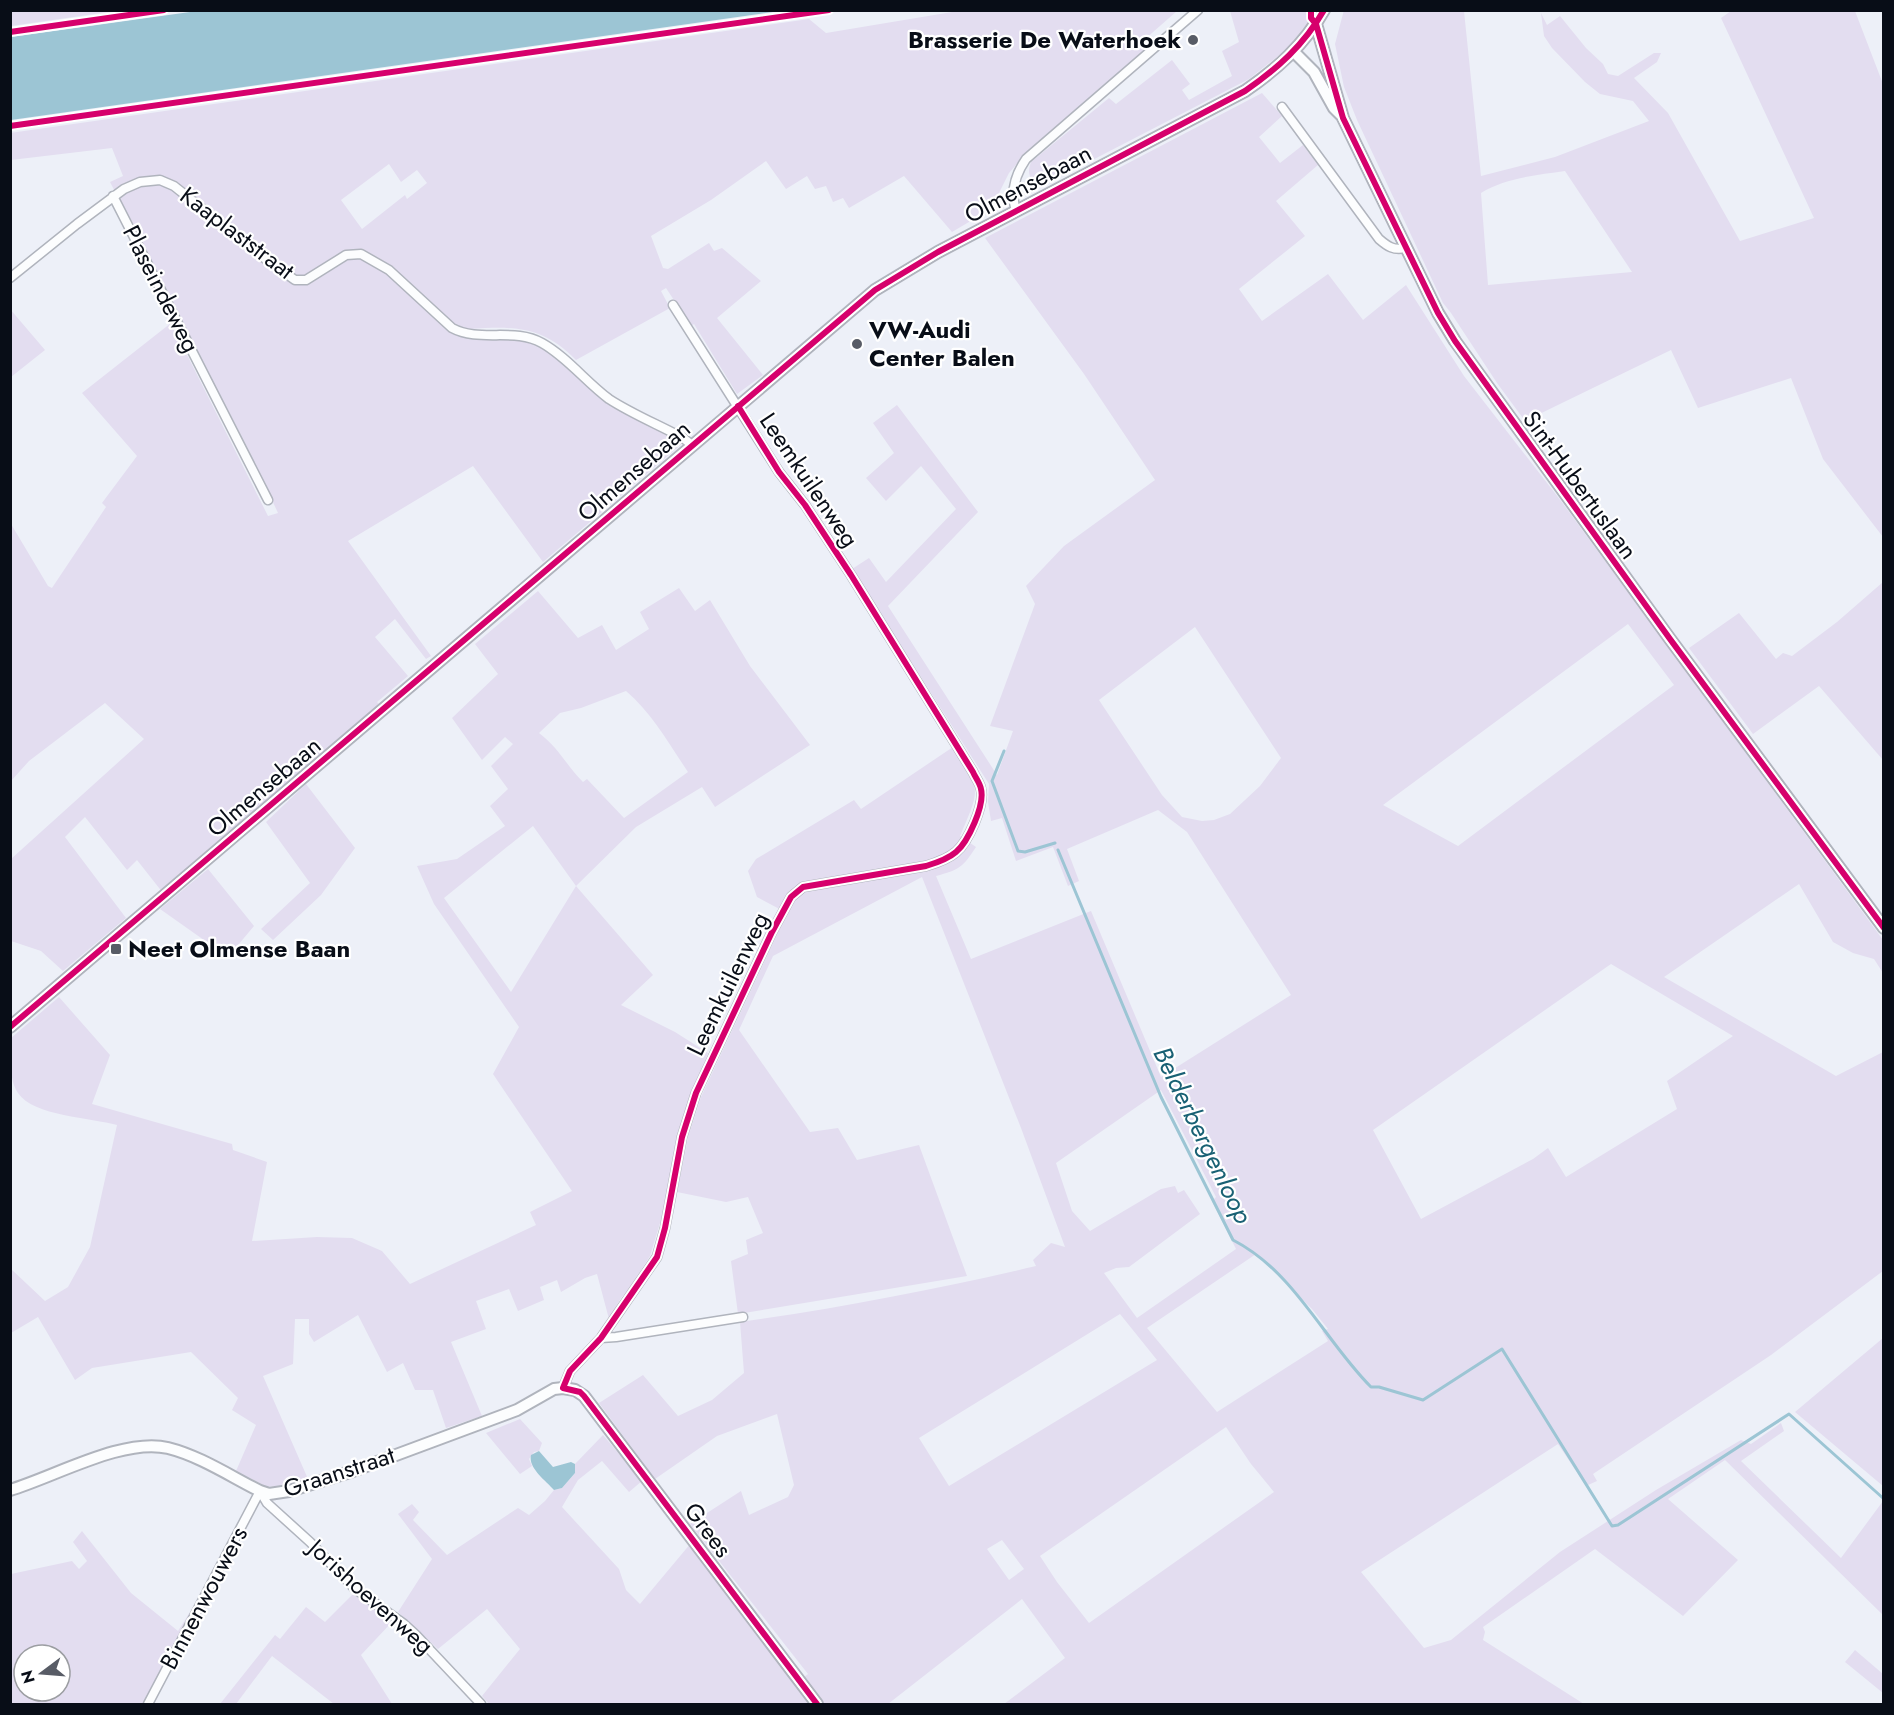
<svg xmlns="http://www.w3.org/2000/svg" width="1894" height="1715" font-family="Jost,sans-serif">
	<style>
		.green { fill: #e3ddf0; fill-rule: evenodd }
		.water { fill: #9cc5d4 }
		.lines { fill: none; stroke-linecap: round; stroke-linejoin: round }
		.stream { stroke: #9cc5d4; stroke-width: 3 }
		.minor-casing { stroke: #b0b4bd; stroke-width: 11 }
		.tertiary-casing { stroke: #b0b4bd; stroke-width: 14 }
		.minor { stroke: #fcfdfe; stroke-width: 8 }
		.tertiary { stroke: #fcfdfe; stroke-width: 10 }
		.cycleway-casing { stroke: #fff; stroke-width: 10 }
		.cycleway { stroke: #d6006c; stroke-width: 6 }
		.poi-dot { fill: #585c66; stroke: #fff; stroke-width: 2 }
		.labels { text-anchor: middle; stroke-width: 4.5; stroke-linejoin: round; paint-order: stroke }
		.poi-label { font-size: 24px; font-weight: bold; fill: #080d17; stroke: #fff; text-anchor: start }
		.street-label { font-size: 24px; fill: #080d17; stroke: #fff }
		.water-label { font-size: 26px; font-style: italic; fill: #196174; stroke: #fff }
	</style>
	<rect width="100%" height="100%" fill="#edf0f8"/>
	<!-- green -->
	<path class="green" d="M 11,10 L 115,10 L 115,11 L 11,26 Z
		M 1344,10 L 1464,11 L 1481,176 L 1555,157 L 1649,121 L 1633,101 L 1600,94 L 1585,82 L 1552,48 L 1544,36 L 1541,13 L 1547,25 L 1560,16 L 1586,48 L 1603,64 L 1608,74 L 1618,76 L 1654,53 L 1661,53 L 1657,62 L 1634,78 L 1668,113 L 1740,241 L 1814,218 L 1721,18 L 1731,11 L 1855,11 L 1883,84 L 1883,537 L 1823,459 L 1791,378 L 1698,408 L 1671,350 L 1525,421 L 1497,383 L 1451,313 L 1443,303 L 1357,120 L 1344,87 L 1335,44 ZM 1565,171 L 1632,272 L 1488,285 L 1481,193 C 1505,178 1537,175 1565,171 Z
		M 958,11 L 1177,11 L 1144,40 L 1148,47 L 1026,153 L 1009,173 L 991,209 L 952,232 L 904,176 L 849,208 L 843,198 L 833,202 L 826,186 L 815,189 L 807,176 L 786,189 L 766,161 L 711,200 L 651,236 L 663,268 L 668,269 L 709,243 L 714,251 L 722,248 L 761,281 L 717,318 L 763,375 L 737,394 L 694,324 L 691,326 L 666,288 L 661,291 L 670,308 L 576,360 C 543,326 515,326 470,329 L 470,332 L 514,337 L 540,345 L 594,390 L 684,442 L 543,562 L 473,466 L 348,541 L 431,656 L 426,659 L 395,619 L 375,637 L 408,676 L 377,702 L 381,706 L 163,893 L 137,860 L 127,870 L 85,817 L 65,837 L 126,918 L 63,971 L 41,951 L 11,941 L 11,859 L 144,739 L 105,703 L 29,761 L 11,781 L 11,524 L 48,586 L 52,588 L 106,507 L 102,503 L 137,456 L 82,393 L 171,323 L 268,516 L 278,513 L 248,449 L 110,182 L 123,176 L 112,148 L 11,160 L 10,133 L 809,19 L 826,33 ZM 389,164 L 401,182 L 417,170 L 427,183 L 407,199 L 405,195 L 362,229 L 341,200 Z
		M 1230,11 L 1317,11 L 1287,49 L 1249,79 L 1046,184 L 1038,186 C 1029,178 1027,173 1031,162 L 1109,98 L 1116,104 L 1172,60 L 1190,84 L 1182,90 L 1189,100 L 1232,76 L 1222,51 L 1239,42 Z
		M 1262,93 L 1282,116 L 1259,137 L 1280,163 L 1303,145 L 1318,165 L 1276,201 L 1305,236 L 1239,289 L 1262,321 L 1328,274 L 1363,320 L 1406,285 L 1464,376 L 1561,501 L 1883,940 L 1883,973 L 1874,959 L 1853,953 L 1833,942 L 1799,884 L 1664,977 L 1836,1076 L 1883,1052 L 1883,1271 L 1771,1355 L 1593,1474 L 1597,1481 L 1586,1486 L 1558,1444 L 1361,1572 L 1424,1648 L 1451,1640 L 1560,1552 L 1656,1490 L 1741,1440 L 1751,1444 L 1781,1423 L 1784,1431 L 1741,1461 L 1841,1558 L 1883,1501 L 1883,1615 L 1725,1460 L 1668,1499 L 1738,1560 L 1683,1616 L 1595,1549 L 1483,1627 L 1485,1632 L 1483,1640 L 1584,1704 L 1004,1704 L 1065,1658 L 1022,1599 L 888,1704 L 489,1704 L 482,1696 L 520,1649 L 487,1609 L 438,1649 L 398,1612 L 432,1559 L 398,1514 L 412,1504 L 419,1512 L 413,1520 L 447,1555 L 518,1508 L 529,1515 L 545,1501 L 554,1490 L 562,1488 L 575,1473 L 575,1464 L 603,1435 L 642,1481 L 629,1492 L 602,1461 L 578,1480 L 562,1507 L 619,1569 L 626,1590 L 640,1604 L 691,1543 L 796,1683 L 808,1674 L 690,1524 L 741,1491 L 749,1515 L 788,1497 L 794,1485 L 777,1414 L 717,1436 L 655,1479 L 599,1403 L 643,1375 L 678,1416 L 712,1400 L 744,1373 L 740,1322 C 839,1308 938,1289 1036,1266 L 1033,1260 L 1051,1243 L 1065,1247 L 1021,1128 L 922,877 L 773,956 L 739,1030 L 810,1132 L 838,1128 L 857,1160 L 919,1145 L 967,1276 L 738,1314 L 731,1261 L 748,1254 L 746,1240 L 763,1233 L 748,1197 L 726,1202 L 677,1192 L 688,1137 L 701,1097 L 787,913 L 757,897 L 748,871 L 756,859 L 854,800 L 861,809 L 953,747 C 981,791 981,787 960,836 L 976,847 C 963,867 959,870 936,876 L 971,959 L 1091,911 L 1161,1077 L 1291,995 L 1187,832 L 1158,810 L 1067,849 L 1079,881 L 1068,886 L 1053,847 L 1016,861 L 1002,818 L 991,821 L 988,802 L 989,784 L 852,569 L 869,558 L 886,582 L 956,509 L 921,466 L 886,501 L 866,478 L 894,453 L 873,423 L 897,405 L 978,512 L 888,606 L 997,775 L 1013,731 L 990,726 L 1035,604 L 1026,586 L 1064,546 L 1155,480 L 1084,374 L 985,238 ZM 1628,624 L 1674,685 L 1458,846 L 1383,805 ZM 1195,627 L 1281,758 L 1260,786 L 1230,814 L 1214,820 L 1202,821 L 1182,817 L 1162,795 L 1099,700 ZM 1611,964 L 1733,1036 L 1667,1081 L 1677,1109 L 1566,1177 L 1548,1148 L 1533,1159 L 1421,1219 L 1373,1130 ZM 1161,1090 L 1216,1197 L 1212,1201 L 1236,1249 L 1137,1318 L 1104,1273 L 1116,1268 L 1129,1267 L 1200,1214 L 1184,1190 L 1178,1193 L 1175,1186 L 1161,1189 L 1090,1231 L 1072,1211 L 1056,1163 ZM 1256,1254 L 1312,1309 L 1328,1329 L 1322,1331 L 1328,1341 L 1217,1412 L 1147,1328 ZM 1120,1314 L 1157,1360 L 949,1486 L 919,1438 ZM 1226,1427 L 1251,1464 L 1274,1492 L 1089,1623 L 1057,1582 L 1040,1556 ZM 1002,1540 L 1024,1569 L 1009,1580 L 987,1549 Z
		M 10,309 L 45,350 L 11,377 L 10,377 Z
		M 1883,582 L 1883,760 L 1819,686 L 1753,734 L 1689,648 L 1739,613 L 1776,659 L 1783,653 L 1792,656 L 1837,622 Z
		M 679,588 L 695,611 L 710,600 L 750,666 L 810,745 L 715,807 L 702,787 L 636,827 L 576,886 L 653,975 L 621,1005 L 675,1032 L 708,1053 L 680,1132 L 667,1200 L 650,1256 L 629,1289 L 621,1298 L 609,1319 L 597,1274 L 585,1278 L 561,1292 L 557,1280 L 540,1287 L 544,1300 L 518,1311 L 509,1289 L 476,1301 L 486,1329 L 451,1342 L 482,1416 L 446,1428 L 433,1390 L 415,1390 L 403,1363 L 387,1372 L 358,1315 L 314,1342 L 309,1334 L 309,1319 L 295,1319 L 293,1364 L 263,1376 L 308,1479 L 286,1485 L 267,1487 L 236,1471 L 256,1425 L 232,1410 L 238,1398 L 191,1352 L 92,1368 L 75,1380 L 38,1317 L 11,1333 L 10,1268 L 45,1301 L 68,1287 L 90,1247 L 117,1125 C 92,1118 33,1116 18,1093 C 8,1078 11,1055 11,1038 L 59,997 L 110,1055 L 92,1104 L 232,1144 L 233,1150 L 267,1162 L 252,1241 L 317,1237 L 352,1238 L 382,1251 L 410,1284 L 536,1225 L 530,1212 L 572,1191 L 493,1074 L 519,1027 L 434,904 L 417,866 L 457,859 L 505,826 L 490,806 L 508,789 L 491,766 L 513,744 L 505,737 L 482,760 L 452,718 L 498,674 L 475,644 L 538,591 L 578,638 L 602,625 L 616,650 L 649,629 L 640,612 ZM 626,691 C 652,713 669,744 688,772 L 624,818 L 587,779 L 583,782 C 566,765 559,748 539,733 L 560,713 L 581,708 ZM 533,826 L 576,886 L 511,992 L 444,898 Z
		M 306,784 L 355,848 L 321,895 L 273,940 L 261,929 L 310,883 L 266,822 Z
		M 208,869 L 254,926 L 228,957 L 160,909 Z
		M 1883,1338 L 1883,1486 L 1795,1412 Z
		M 520,1419 L 542,1443 L 539,1451 L 534,1452 L 529,1459 L 532,1466 L 520,1474 L 486,1433 Z
		M 82,1531 L 131,1593 L 178,1631 L 211,1579 L 220,1584 L 151,1704 L 11,1704 L 11,1574 L 72,1561 L 79,1569 L 87,1561 L 73,1542 ZM 24,1655 L 60,1655 L 60,1691 L 24,1691 Z
		M 353,1594 L 392,1622 L 361,1655 L 392,1704 L 334,1704 L 272,1656 L 236,1704 L 220,1704 L 275,1635 L 280,1639 L 306,1607 L 325,1622 Z
		M 1855,1650 L 1883,1674 L 1883,1693 L 1845,1662 Z"/>
	<!-- water -->
	<path class="water" d="M 197,11 L 197,10 L 780,11 L 11,120 L 11,37 Z
		M 539,1451 L 553,1467 L 571,1462 L 575,1464 L 575,1473 L 562,1488 L 554,1490 C 545,1480 528,1468 531,1455 Z"/>
	<g class="lines">
		<!-- stream -->
		<path class="stream" d="M 1004,751 L 992,781 L 1018,851 L 1025,852 L 1055,843
			M 1058,850 L 1161,1097 L 1233,1240 C 1295,1272 1324,1340 1371,1387 L 1379,1387 L 1423,1400 L 1502,1349 L 1612,1526 L 1618,1525 L 1789,1414 L 1884,1499"/>
		<defs>
			<path id="minor" d="M 1282,107 L 1379,239 C 1387,246 1394,251 1405,248
				M 113,196 L 268,500
				M 1016,211 C 1010,192 1015,175 1026,159 L 1198,10
				M 10,278 L 77,224 L 124,189 L 140,182 L 160,180 L 174,186 L 268,261 L 295,280 L 306,280 L 346,255 L 361,254 L 389,270 L 452,328 C 480,343 514,327 542,343 C 567,357 586,382 609,399 C 632,414 659,425 683,438 L 692,445
				M 601,1338 L 616,1337 L 743,1317
				M 563,1388 L 570,1371 L 601,1338 L 657,1257 L 665,1228 L 682,1137 L 696,1093 L 772,932 L 791,897 L 803,887 L 926,866 C 936,863 948,859 956,852 C 968,842 985,805 981,789 C 980,783 975,777 973,772 L 851,575 L 805,505 L 779,472 L 673,305
				M 260,1491 L 267,1503 L 310,1542 L 354,1588 L 404,1624 L 416,1635 L 481,1704
				M 148,1704 L 260,1491"/>
			<path id="tertiary" d="M 1316,24 L 1343,118 L 1438,313 L 1455,341 L 1670,639 L 1884,928
				M 1294,52 L 1314,72 L 1334,108 L 1341,115
				M 10,1027 L 875,290 L 938,252 L 1245,91 C 1277,69 1304,45 1324,10
				M 10,1490 C 54,1477 124,1437 168,1448 C 200,1456 230,1476 260,1491 L 269,1494 L 289,1491 L 353,1471 L 517,1410 L 554,1389 L 563,1388 L 575,1390 L 584,1396 L 817,1704"/>
		</defs>
		<!-- minor casing -->
		<use href="#minor" class="minor-casing"/>
		<!-- tertiary casing -->
		<use href="#tertiary" class="tertiary-casing"/>
		<!-- minor -->
		<use href="#minor" class="minor"/>
		<!-- tertiary -->
		<use href="#tertiary" class="tertiary"/>
		<defs>
			<path id="cycleway" d="M 1311,10 L 1311,18 L 1316,24 L 1343,118 L 1438,313 L 1455,341 L 1670,639 L 1884,928
				M 10,32 L 164,10
				M 10,126 L 829,10
				M 738,406 L 779,472 L 805,505 L 851,575 L 973,772 C 975,777 980,783 981,789 C 985,805 968,842 956,852 C 948,859 936,863 926,866 L 803,887 L 791,897 L 772,932 L 696,1093 L 682,1137 L 665,1228 L 657,1257 L 601,1338 L 570,1371 L 563,1388 L 580,1392 L 584,1396 L 817,1704
				M 10,1027 L 875,290 L 938,252 L 1245,91 C 1277,69 1304,45 1324,10"/>
		</defs>
		<!-- cycleway casing -->
		<use href="#cycleway" class="cycleway-casing"/>
		<!-- cycleway -->
		<use href="#cycleway" class="cycleway"/>
	</g>
	<!-- markers -->
	<g class="poi-dot">
		<circle cx="1193" cy="40" r="6"/>
		<circle cx="857" cy="344" r="6"/>
		<rect x="110" y="943" width="12" height="12" rx="3"/>
	</g>
	<g class="labels">
		<!-- poi labels -->
		<g class="poi-label">
			<text x="1181" y="48" text-anchor="end">Brasserie De Waterhoek</text>
			<text x="869" y="338">VW-Audi<tspan x="869" dy="28">Center Balen</tspan></text>
			<text x="128" y="957">Neet Olmense Baan</text>
		</g>
		<!-- street labels -->
		<g class="street-label">
			<text transform="translate(1028 184) rotate(-28)" y="8">Olmensebaan</text>
			<text transform="translate(237 233) rotate(37)" y="8">Kaaplaststraat</text>
			<text transform="translate(161 289) rotate(63)" y="8">Plaseindeweg</text>
			<text transform="translate(634 471) rotate(-41)" y="8">Olmensebaan</text>
			<text transform="translate(809 480) rotate(56)" y="8">Leemkuilenweg</text>
			<text transform="translate(1580 485) rotate(54)" y="8">Sint-Hubertuslaan</text>
			<text transform="translate(264 787) rotate(-40)" y="8">Olmensebaan</text>
			<text transform="translate(728 984) rotate(-64)" y="8">Leemkuilenweg</text>
			<text transform="translate(339 1472) rotate(-18)" y="8">Graanstraat</text>
			<text transform="translate(708 1530) rotate(53)" y="8">Grees</text>
			<text transform="translate(371 1597) rotate(42)" y="8">Jorishoevenweg</text>
			<text transform="translate(204 1598) rotate(-62)" y="8">Binnenwouwers</text>
		</g>
		<!-- water labels -->
		<g class="water-label">
			<text transform="translate(1203 1135) rotate(64)" y="9">Belderbergenloop</text>
		</g>
	</g>
	<!-- border -->
	<rect width="1894" height="1715" fill="none" stroke="#080d17" stroke-width="24"/>
	<!-- north arrow -->
	<g transform="translate(42 1673) rotate(254)"><circle r="28" fill="#ffffff" stroke="#9c9ea2" stroke-width="1.5"/>
	<path d="M0-4.5L10 22L0 15L-10 22Z" fill="#585c66"/>
	<text y="-9" font-size="16" font-weight="bold" text-anchor="middle" fill="#080d17">N</text>
	</g>
</svg>
